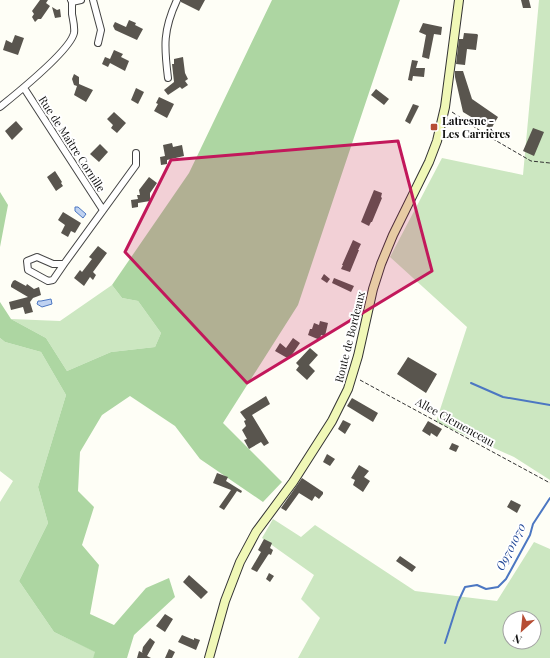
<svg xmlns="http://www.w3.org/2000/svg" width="550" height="658" font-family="'Playfair Display',serif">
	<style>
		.green { fill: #cce7c1; fill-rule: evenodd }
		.forest { fill: #add6a2 }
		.water { fill: #bfd2f1; stroke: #4c77c2 }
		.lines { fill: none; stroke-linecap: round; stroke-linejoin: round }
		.stream { stroke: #4c77c2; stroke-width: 2 }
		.building { fill: #59554e }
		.street-casing { stroke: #444; stroke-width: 8 }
		.secondary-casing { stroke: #333; stroke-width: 10 }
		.path { stroke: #333; stroke-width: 1; stroke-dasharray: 4 2; stroke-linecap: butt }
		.street { stroke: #fff; stroke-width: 6 }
		.secondary { stroke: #f0f8b7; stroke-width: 8 }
		.marked { fill: #c2185b; fill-opacity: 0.2; stroke: #c2185b; stroke-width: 3; stroke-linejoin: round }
		.poi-dot { fill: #b64d34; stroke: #fff; stroke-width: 1.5 }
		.labels { text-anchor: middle; stroke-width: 4; stroke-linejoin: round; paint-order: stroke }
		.poi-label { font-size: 11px; font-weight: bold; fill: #111; stroke: #fff; text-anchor: start }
		.street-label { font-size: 11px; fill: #111; stroke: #fff }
		.water-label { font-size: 12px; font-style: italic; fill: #244a99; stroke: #fff }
	</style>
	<rect width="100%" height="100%" fill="#fefef6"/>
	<!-- green -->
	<path class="green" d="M 539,0 L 550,0 L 550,480 L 514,457 L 436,422 L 467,327 L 390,257 L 442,158 L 523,175 Z
		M 112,285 L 122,298 L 138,301 L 161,333 L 155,347 L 111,352 L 67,371 L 46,338 L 11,319 L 60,321 Z
		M 0,338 L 5,342 L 41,352 L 66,395 L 38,487 L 48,523 L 19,581 L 54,632 L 96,652 L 93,658 L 0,658 L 0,502 L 13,481 L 0,471 Z
		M 273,519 L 301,537 L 315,525 L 415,591 L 497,601 L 534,542 L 550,549 L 550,658 L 298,658 L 320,618 L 301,599 L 314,575 L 262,538 ZM 510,618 L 534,618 L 534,642 L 510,642 Z"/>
	<!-- forest -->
	<path class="forest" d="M 272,0 L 400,0 L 298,305 L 223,423 L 282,482 L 263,502 L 200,459 L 175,426 L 130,396 L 102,415 L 80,452 L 78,491 L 94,507 L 82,545 L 99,565 L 90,614 L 114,625 L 146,588 L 169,578 L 175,597 L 134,635 L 127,658 L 93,658 L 95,652 L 54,632 L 19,581 L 48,523 L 38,487 L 66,395 L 41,352 L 5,342 L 0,338 L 0,302 L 11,319 L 46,338 L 67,371 L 111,352 L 155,347 L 161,333 L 138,301 L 122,298 L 112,285 L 189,173 Z
		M 0,192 L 8,205 L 0,247 Z"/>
	<!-- water -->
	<path class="water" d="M 75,207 L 78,207 L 86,214 L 83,218 L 75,211 Z
		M 51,299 L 52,304 L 42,307 L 37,304 L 38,301 L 41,301 Z"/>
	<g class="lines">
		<!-- stream -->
		<path class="stream" d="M 471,383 L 503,397 L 550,405
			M 445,643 L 458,602 L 465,587 L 477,585 L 486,589 L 498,587 L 506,579 L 530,535 L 533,524 L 550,498"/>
	</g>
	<!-- building -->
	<path class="building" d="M 40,0 L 48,0 L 46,3 L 50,6 L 41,19 L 38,19 L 35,22 L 32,17 L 34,14 L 32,11 Z
		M 181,0 L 205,0 L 199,11 L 181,2 Z
		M 521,0 L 529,0 L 531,8 L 523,8 Z
		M 52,7 L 57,10 L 60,9 L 61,17 L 55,18 Z
		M 129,20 L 136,23 L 135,25 L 143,29 L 137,40 L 115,30 L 113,26 L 115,22 L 126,27 Z
		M 423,23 L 442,27 L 441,35 L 434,34 L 429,59 L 422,57 L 426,35 L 419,32 Z
		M 464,33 L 477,34 L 478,35 L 476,50 L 467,49 L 465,65 L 456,64 L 459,39 L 463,39 Z
		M 15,35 L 24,38 L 18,55 L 3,50 L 6,40 L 12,43 Z
		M 114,50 L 123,54 L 121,57 L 129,61 L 125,71 L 110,63 L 108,67 L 102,64 L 105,57 L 110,59 Z
		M 183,57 L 185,73 L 188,79 L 185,81 L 188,85 L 182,89 L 180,87 L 168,95 L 164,90 L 174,82 L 172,64 L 174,64 L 174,59 Z
		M 412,60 L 418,61 L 416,68 L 425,68 L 424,77 L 413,76 L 412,81 L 408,80 Z
		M 455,71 L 463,71 L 472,99 L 498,117 L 491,129 L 463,112 L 455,77 Z
		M 74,74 L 79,77 L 79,84 L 93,90 L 86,102 L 74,95 L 77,86 L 74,85 L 72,79 Z
		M 136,88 L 144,92 L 138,104 L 131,100 Z
		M 376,89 L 389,99 L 384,105 L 371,95 Z
		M 159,97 L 174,104 L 167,118 L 154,111 L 158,104 L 156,103 Z
		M 413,104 L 419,106 L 410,124 L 405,121 Z
		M 114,112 L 126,123 L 117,133 L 111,128 L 113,125 L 107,119 Z
		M 16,121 L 23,129 L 12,140 L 5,131 Z
		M 533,128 L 544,132 L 534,156 L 523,151 Z
		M 172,143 L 173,147 L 182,145 L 184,156 L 167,160 L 167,164 L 161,165 L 160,157 L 165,156 L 163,145 Z
		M 100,144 L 108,152 L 99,162 L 90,154 Z
		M 55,171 L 62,182 L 61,183 L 63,186 L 56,191 L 47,177 Z
		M 149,177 L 157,183 L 150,193 L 150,201 L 138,203 L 138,201 L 138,207 L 132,208 L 131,200 L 138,199 L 137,195 L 140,195 L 139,190 Z
		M 374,190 L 382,193 L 381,197 L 382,198 L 372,222 L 371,222 L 369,226 L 361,222 Z
		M 63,212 L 81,223 L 75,233 L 71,231 L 68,237 L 61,233 L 65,225 L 58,220 Z
		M 353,240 L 361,244 L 358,250 L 359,250 L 350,272 L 341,269 L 343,265 L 342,265 Z
		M 98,246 L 107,253 L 93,272 L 96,275 L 93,280 L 90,277 L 84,286 L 74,278 L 80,270 L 82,272 L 92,259 L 89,257 Z
		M 324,274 L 330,279 L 327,283 L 321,279 Z
		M 334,278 L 354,286 L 351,292 L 332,283 Z
		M 15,280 L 26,286 L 27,284 L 34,289 L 39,287 L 41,295 L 33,298 L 30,302 L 33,312 L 25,314 L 23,307 L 11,310 L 9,302 L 28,297 L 11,287 L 11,285 L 13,281 Z
		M 320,321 L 328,323 L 325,336 L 321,335 L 320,340 L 308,335 L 310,329 L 312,329 L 314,323 L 319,325 Z
		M 293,338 L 300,343 L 289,359 L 275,351 L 280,343 L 286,348 Z
		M 310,348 L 318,355 L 309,365 L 315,371 L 307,380 L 296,370 L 299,366 L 296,363 Z
		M 408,357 L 437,374 L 426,393 L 397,374 Z
		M 266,396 L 270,404 L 252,415 L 269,443 L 264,446 L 261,442 L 249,449 L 244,440 L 247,439 L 242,430 L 246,426 L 244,421 L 246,420 L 240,412 Z
		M 352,398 L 378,413 L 373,422 L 347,406 Z
		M 343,420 L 351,424 L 345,434 L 338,429 Z
		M 428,421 L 442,429 L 437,437 L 431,433 L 430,436 L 422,431 Z
		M 452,443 L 459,446 L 456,452 L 449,449 Z
		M 327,454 L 335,459 L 330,466 L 323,462 Z
		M 359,465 L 369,471 L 364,477 L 370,481 L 363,492 L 353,485 L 355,480 L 351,478 Z
		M 217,473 L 228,477 L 226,481 L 242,491 L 241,493 L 237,491 L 224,510 L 219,507 L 231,490 L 213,483 Z
		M 302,478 L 323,492 L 323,494 L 319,499 L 315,496 L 312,501 L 299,493 L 286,511 L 281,508 Z
		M 511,500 L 521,505 L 517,513 L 507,507 Z
		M 264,539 L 272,543 L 270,548 L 273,550 L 271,555 L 269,554 L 268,555 L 257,572 L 251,569 L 261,552 L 258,550 Z
		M 400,556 L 416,567 L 412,572 L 396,561 Z
		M 269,573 L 274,576 L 270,582 L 266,579 Z
		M 189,575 L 208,592 L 201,599 L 183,582 Z
		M 165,614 L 173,619 L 165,632 L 156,626 Z
		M 182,635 L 194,640 L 194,638 L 200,640 L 196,650 L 178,642 Z
		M 150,638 L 155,642 L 147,656 L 151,658 L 137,658 L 139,651 L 143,653 L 142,652 L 143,647 Z
		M 169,649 L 175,652 L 172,658 L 165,658 Z"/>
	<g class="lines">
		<defs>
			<path id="street" d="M 71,0 L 72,2 L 81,0
				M 93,0 L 101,30 L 98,43
				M 168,78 C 164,46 163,30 177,0
				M 24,88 L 103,210
				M 0,107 C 16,94 70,51 74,33 C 75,27 73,20 72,14 C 72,10 72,6 72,2
				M 64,264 L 53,280 L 48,281 L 28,270 L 27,261 L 37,257 L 53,264 L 64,264 L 136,165 L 136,153"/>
			<path id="secondary" d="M 209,658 L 225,601 L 240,562 L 256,532 L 293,482 L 332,421 L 348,389 L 358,356 L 373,289 L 381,264 L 393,235 L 429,162 L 437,141 L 445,107 L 459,0"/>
		</defs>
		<!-- street casing -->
		<use href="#street" class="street-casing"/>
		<!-- secondary casing -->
		<use href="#secondary" class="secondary-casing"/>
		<!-- path -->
		<path class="path" d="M 452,112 L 488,136 L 531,161 L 550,163
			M 360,380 L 550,483"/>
		<!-- street -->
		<use href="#street" class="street"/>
		<!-- secondary -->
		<use href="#secondary" class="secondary"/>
	</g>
	<!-- marked area -->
	<path class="marked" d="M 398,141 L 432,271 L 247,383 L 125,252 L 171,160 Z"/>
	<!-- markers -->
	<rect class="poi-dot" x="430" y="123" width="8" height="8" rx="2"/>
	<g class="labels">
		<!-- poi labels -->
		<g class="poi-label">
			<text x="442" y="125">Latresne -<tspan x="442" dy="13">Les Carrières</tspan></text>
		</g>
		<!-- street labels -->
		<g class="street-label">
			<text transform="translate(72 144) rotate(57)" y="4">Rue de Maître Cornille</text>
			<text transform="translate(350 337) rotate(-76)" y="4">Route de Bordeaux</text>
			<text transform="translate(455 422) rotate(29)" y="4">Allee Clemenceau</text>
		</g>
		<!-- water labels -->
		<g class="water-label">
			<text transform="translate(511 547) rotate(-63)" y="4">O9701070</text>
		</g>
	</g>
	<!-- north arrow -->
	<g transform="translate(522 630) rotate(207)"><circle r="19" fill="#ffffff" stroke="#a0a0a0"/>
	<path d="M0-3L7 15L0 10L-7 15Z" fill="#b64d34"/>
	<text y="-6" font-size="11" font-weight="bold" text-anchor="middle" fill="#111111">N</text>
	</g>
</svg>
